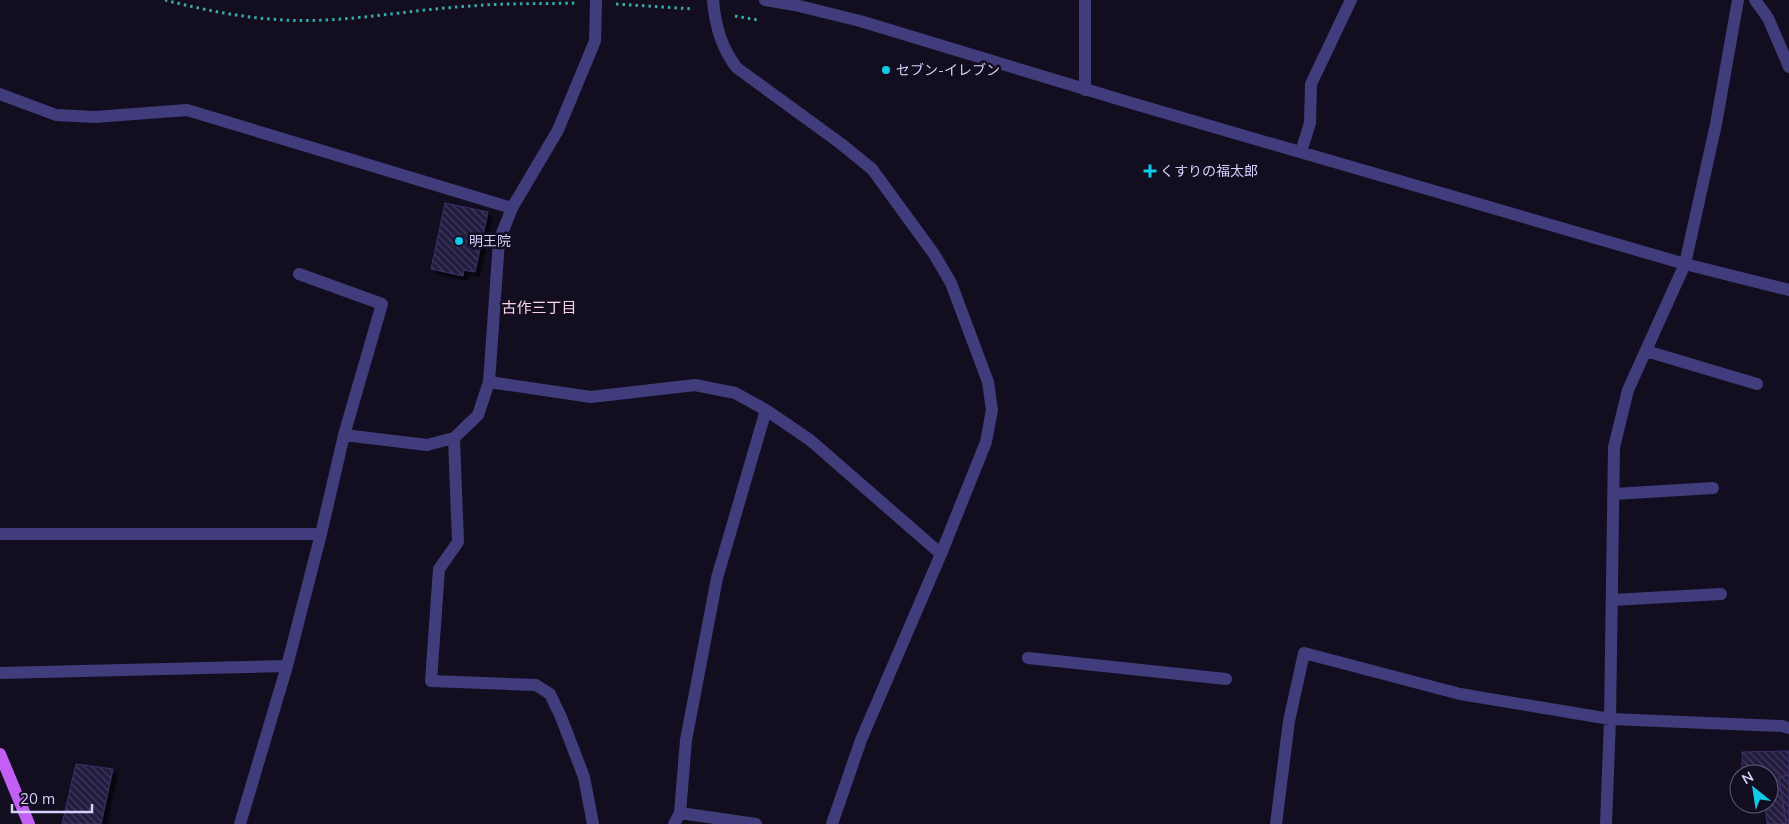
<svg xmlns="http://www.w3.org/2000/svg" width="1789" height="824" font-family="Mulish,'Noto Sans JP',sans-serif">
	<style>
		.building { fill: url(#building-back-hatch); stroke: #3d2f6a; filter: url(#shadow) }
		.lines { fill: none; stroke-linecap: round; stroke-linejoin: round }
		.path { stroke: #36aaa8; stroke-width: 3; stroke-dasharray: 2.5 4; stroke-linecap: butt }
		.minor { stroke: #413c7c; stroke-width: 12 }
		.major { stroke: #c25ff4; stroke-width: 12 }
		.poi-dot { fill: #0fcae9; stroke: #120e20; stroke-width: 2 }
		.labels { text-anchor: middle; stroke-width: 5; stroke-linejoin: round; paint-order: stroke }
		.poi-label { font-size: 14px; fill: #d7d0fc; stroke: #120e20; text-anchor: start }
		.neighbourhood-label { font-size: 15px; fill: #fcd2eb; stroke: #120e20 }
	</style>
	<defs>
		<pattern id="building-back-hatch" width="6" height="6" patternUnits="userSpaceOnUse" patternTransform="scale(1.25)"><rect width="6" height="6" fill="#241c3f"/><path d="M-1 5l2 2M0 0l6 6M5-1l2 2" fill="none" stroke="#433c5c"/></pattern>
		<filter id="shadow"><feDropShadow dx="4.5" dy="4.5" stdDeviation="0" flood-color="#0009"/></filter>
	</defs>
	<rect width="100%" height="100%" fill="#120e20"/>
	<!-- building -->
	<path class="building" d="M 445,203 L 488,212 L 475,272 L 464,270 L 463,276 L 431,269 Z
		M 1789,751 L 1789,775 L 1779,777 L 1786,824 L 1767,824 L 1765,804 L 1769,804 L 1769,774 L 1742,774 L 1742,752 Z
		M 76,764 L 113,769 L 101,824 L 62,824 Z
		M 1789,775 L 1789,824 L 1786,824 L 1779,777 Z"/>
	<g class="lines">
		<!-- path -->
		<path class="path" d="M 165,0 C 215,13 270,23 323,20 C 372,18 421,9 470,6 C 506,3 541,4 577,3
			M 616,4 L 694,9
			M 735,16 L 758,20"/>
		<!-- minor -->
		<path class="minor" d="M 713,0 C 715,25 721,48 737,68 L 840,143 L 872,169 L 934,254 L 951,283 L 988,382 L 992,410 L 986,442 L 941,554 L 861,740 L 832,824
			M 765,0 L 795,5 L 860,21 L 1128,102 L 1685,264 L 1789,290
			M 1085,0 L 1085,90
			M 1755,0 L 1768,18 L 1789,67
			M 0,94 L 56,115 L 95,117 L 187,110 L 512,208
			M 1301,152 L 1310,123 L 1311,84 L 1351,0
			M 1646,351 L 1757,384
			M 489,382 L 591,397 L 695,385 L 735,393 L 766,410 L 810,440 L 941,554
			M 344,435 L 427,445 L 454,438 L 478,415 L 489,382 L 499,241 L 512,208 L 558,130 L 595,41 L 596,0
			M 454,438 L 458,542 L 439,569 L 431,681 L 536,685 L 550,694 L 561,717 L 584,777 L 593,824
			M 1614,494 L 1713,488
			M 0,534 L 321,534
			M 1612,600 L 1721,594
			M 1028,658 L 1226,679
			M 0,673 L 287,666
			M 680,813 L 756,824
			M 240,824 L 287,666 L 321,534 L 344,435 L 382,304 L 299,274
			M 674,824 L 680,813 L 686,740 L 717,578 L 766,410
			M 1276,824 L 1289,721 L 1304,653 L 1460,694 L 1610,719 L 1782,726 L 1789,728
			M 1606,824 L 1610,719 L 1614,447 L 1628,390 L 1685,264 L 1716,124 L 1738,0"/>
		<!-- major -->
		<path class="major" d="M 0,754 L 29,824"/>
	</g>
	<!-- markers -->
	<g class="poi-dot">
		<circle cx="886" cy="70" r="5"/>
		<path d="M1147.5 163.5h5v5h5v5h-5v5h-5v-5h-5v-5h5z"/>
		<circle cx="459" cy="241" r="5"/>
	</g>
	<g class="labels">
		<!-- poi labels -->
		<g class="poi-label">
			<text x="896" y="75">セブン-イレブン</text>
			<text x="1160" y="176">くすりの福太郎</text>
			<text x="469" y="246">明王院</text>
		</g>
		<!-- neighbourhood labels -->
		<g class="neighbourhood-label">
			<text x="539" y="313">古作三丁目</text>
		</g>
	</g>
	<!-- north arrow -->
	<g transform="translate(1754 789) rotate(330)"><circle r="24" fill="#120e20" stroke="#615c78"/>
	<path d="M0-4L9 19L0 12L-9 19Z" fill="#0fcae9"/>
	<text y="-8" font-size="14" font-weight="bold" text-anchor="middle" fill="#d7d0fc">N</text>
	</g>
	<!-- scale -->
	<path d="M12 804v8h80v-8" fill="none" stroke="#d7d0fc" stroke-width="2.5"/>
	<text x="20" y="804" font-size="15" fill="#d7d0fc" stroke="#120e20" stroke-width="4" paint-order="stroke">20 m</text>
</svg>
